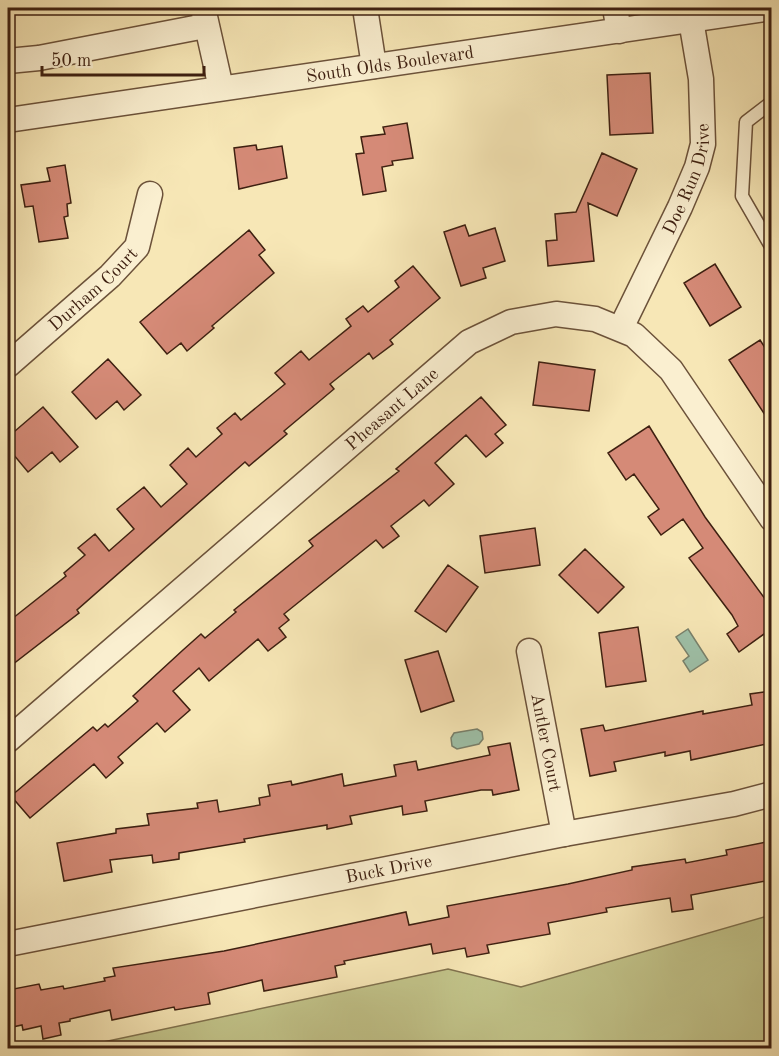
<svg xmlns="http://www.w3.org/2000/svg" width="779" height="1056" font-family="'Old Standard TT',serif">
	<style>
		.green { fill: #c2c48a; stroke: #80724e; stroke-width: 1.5 }
		.water { fill: #9ec1a9; stroke: #78816c; stroke-width: 1.5 }
		.building { fill: #d58a77; stroke: #3e2011; stroke-width: 1.5 }
		.lines { fill: none; stroke-linecap: round; stroke-linejoin: round }
		.lane-casing { stroke: #6c523a; stroke-width: 15 }
		.street-casing { stroke: #6c523a; stroke-width: 27 }
		.lane { stroke: #faefd0; stroke-width: 12 }
		.street { stroke: #faefd0; stroke-width: 24 }
		.labels { text-anchor: middle; stroke-width: 5; stroke-linejoin: round; paint-order: stroke }
		.street-label { font-size: 18px; fill: #3e2011; stroke: #faefd0 }
	</style>
	<rect width="100%" height="100%" fill="#f7e7b6"/>
	<filter id="stains"><feTurbulence type="fractalNoise" baseFrequency=".00333" numOctaves="4"/><feColorMatrix values="0 0 0 0 .2 0 0 0 0 .09 0 0 0 0 .02 0 0 0 .5 -.17"/></filter>
	<radialGradient id="worn" r=".72"><stop offset=".6" stop-color="#630" stop-opacity="0"/><stop offset="1" stop-color="#630" stop-opacity=".3"/></radialGradient>
	<!-- green -->
	<path class="green" d="M 771,915 L 771,1048 L 75,1048 L 448,969 L 521,987 Z"/>
	<!-- water -->
	<path class="water" d="M 688,629 L 708,660 L 690,672 L 683,661 L 689,656 L 676,637 Z
		M 477,729 L 482,732 L 483,739 L 479,744 L 457,749 L 452,746 L 451,738 L 454,733 Z"/>
	<!-- building -->
	<path class="building" d="M 650,73 L 653,133 L 610,135 L 607,75 Z
		M 407,123 L 413,158 L 392,161 L 393,165 L 382,167 L 386,191 L 363,195 L 356,154 L 364,153 L 361,137 L 385,134 L 383,127 Z
		M 256,145 L 257,150 L 282,146 L 287,178 L 239,189 L 234,148 Z
		M 602,153 L 637,169 L 617,216 L 588,203 L 594,261 L 548,266 L 546,241 L 557,240 L 555,214 L 576,212 Z
		M 65,165 L 71,203 L 67,204 L 68,216 L 64,217 L 68,238 L 39,242 L 33,206 L 25,207 L 21,185 L 50,181 L 47,168 Z
		M 465,225 L 469,236 L 495,228 L 505,261 L 483,268 L 486,278 L 461,286 L 444,232 Z
		M 249,230 L 265,250 L 259,255 L 274,273 L 212,326 L 214,328 L 187,351 L 181,343 L 167,354 L 140,322 Z
		M 715,264 L 741,307 L 710,326 L 684,283 Z
		M 413,266 L 440,298 L 390,340 L 393,344 L 373,359 L 369,353 L 330,384 L 334,389 L 284,431 L 287,434 L 249,466 L 245,462 L 77,610 L 79,613 L 8,668 L 8,622 L 66,576 L 64,573 L 85,555 L 78,548 L 95,534 L 109,551 L 134,529 L 117,509 L 144,487 L 161,507 L 187,484 L 170,465 L 188,448 L 196,457 L 222,434 L 217,428 L 235,413 L 241,420 L 285,384 L 275,373 L 301,351 L 309,360 L 351,326 L 346,319 L 363,306 L 368,312 L 399,287 L 395,281 Z
		M 760,340 L 771,357 L 771,424 L 729,360 Z
		M 108,359 L 141,395 L 124,410 L 117,401 L 96,419 L 72,392 Z
		M 539,362 L 595,370 L 589,411 L 533,405 Z
		M 481,397 L 506,425 L 495,434 L 503,443 L 486,457 L 466,435 L 435,463 L 454,484 L 429,506 L 424,500 L 391,526 L 399,536 L 383,548 L 376,540 L 284,614 L 289,620 L 279,628 L 286,637 L 268,651 L 258,639 L 209,681 L 199,668 L 173,691 L 190,710 L 165,732 L 157,723 L 118,757 L 123,763 L 106,778 L 94,764 L 30,818 L 11,796 L 93,727 L 97,731 L 105,724 L 108,727 L 138,701 L 133,696 L 183,650 L 201,634 L 205,638 L 236,612 L 234,610 L 313,546 L 309,541 L 399,471 L 396,469 Z
		M 43,407 L 78,447 L 60,462 L 52,452 L 28,472 L 8,448 L 8,437 Z
		M 649,426 L 705,517 L 771,607 L 771,629 L 739,652 L 727,634 L 738,626 L 732,615 L 689,558 L 703,548 L 683,519 L 661,535 L 648,517 L 659,509 L 634,474 L 626,480 L 608,453 Z
		M 535,528 L 540,565 L 485,573 L 480,536 Z
		M 585,549 L 624,587 L 598,613 L 559,575 Z
		M 448,565 L 478,587 L 446,632 L 415,611 Z
		M 638,627 L 646,681 L 606,687 L 599,633 Z
		M 438,651 L 454,701 L 421,712 L 405,660 Z
		M 770,691 L 771,743 L 691,760 L 690,751 L 665,756 L 665,752 L 614,762 L 616,771 L 590,776 L 581,729 L 603,725 L 605,731 L 703,711 L 703,714 L 752,705 L 750,694 Z
		M 510,743 L 519,790 L 493,795 L 492,790 L 481,790 L 425,801 L 427,811 L 403,815 L 402,806 L 350,816 L 352,824 L 327,829 L 327,825 L 244,839 L 245,842 L 179,853 L 179,859 L 153,863 L 152,855 L 110,860 L 112,872 L 64,881 L 57,843 L 116,833 L 116,829 L 149,825 L 147,814 L 198,808 L 197,803 L 217,800 L 219,812 L 260,805 L 259,798 L 270,796 L 268,785 L 291,781 L 292,785 L 342,774 L 344,786 L 396,776 L 394,765 L 416,761 L 418,770 L 490,755 L 488,747 Z
		M 771,841 L 771,880 L 691,895 L 693,909 L 672,912 L 670,898 L 606,908 L 607,912 L 548,923 L 550,934 L 487,945 L 489,953 L 467,957 L 465,948 L 433,954 L 431,944 L 344,961 L 345,964 L 335,966 L 337,977 L 264,991 L 262,980 L 208,993 L 210,1004 L 175,1010 L 174,1007 L 112,1020 L 110,1010 L 70,1019 L 70,1021 L 59,1023 L 61,1035 L 43,1039 L 41,1026 L 23,1030 L 22,1025 L 8,1028 L 8,990 L 39,984 L 41,990 L 63,986 L 64,989 L 105,981 L 104,978 L 115,976 L 113,968 L 224,951 L 406,912 L 409,925 L 449,917 L 447,906 L 568,884 L 632,870 L 632,867 L 685,859 L 686,863 L 727,855 L 726,850 Z"/>
	<g class="lines">
		<defs>
			<path id="lane" d="M 772,102 L 746,122 L 742,196 L 772,248"/>
			<g id="street">
				<path d="M 203,8 L 221,88"/>
				<path d="M 365,8 L 374,66"/>
				<path d="M 615,8 L 619,31"/>
				<path d="M 8,61 L 39,58 L 205,26"/>
				<path id="s1" d="M 8,120 L 772,8"/>
				<path id="s2" d="M 621,328 L 680,207 L 697,167 L 703,144 L 701,79 L 691,20"/>
				<path id="s3" d="M 8,365 L 110,276 L 137,247 L 150,194"/>
				<path id="s4" d="M 529,651 L 564,834"/>
				<path id="s5" d="M 8,740 L 469,342 L 511,322 L 556,314 L 595,319 L 634,335 L 671,370 L 772,519"/>
				<path id="s6" d="M 8,944 L 564,834 L 734,804 L 772,794"/>
			</g>
		</defs>
		<!-- lane casing -->
		<use href="#lane" class="lane-casing"/>
		<!-- street casing -->
		<use href="#street" class="street-casing"/>
		<!-- lane -->
		<use href="#lane" class="lane"/>
		<!-- street -->
		<use href="#street" class="street"/>
	</g>
	<g class="labels">
		<!-- street labels -->
		<g class="street-label">
			<text dy="6" stroke="none"><textPath href="#s1" startOffset="386">South Olds Boulevard</textPath></text>
			<text dy="6" stroke="none"><textPath href="#s2" startOffset="164">Doe Run Drive</textPath></text>
			<text dy="6" stroke="none"><textPath href="#s3" startOffset="114">Durham Court</textPath></text>
			<text dy="6" stroke="none"><textPath href="#s5" startOffset="507">Pheasant Lane</textPath></text>
			<text dy="6" stroke="none"><textPath href="#s4" startOffset="93">Antler Court</textPath></text>
			<text dy="6" stroke="none"><textPath href="#s6" startOffset="388">Buck Drive</textPath></text>
		</g>
	</g>
	<!-- margin -->
	<rect width="779" height="1056" fill="none" stroke="#f7e7b6" stroke-width="30"/>
	<rect x="9" y="9" width="761" height="1038" fill="none" stroke="#3e2011" stroke-width="3"/>
	<rect x="15" y="15" width="749" height="1026" fill="none" stroke="#3e2011" stroke-width="1.5"/>
	<!-- scale -->
	<path d="M42 66v9h162v-9" fill="none" stroke="#3e2011" stroke-width="3"/>
	<text x="51" y="66" font-size="18" fill="#3e2011" stroke="#faefd0" stroke-width="4.5" paint-order="stroke">50 m</text>
	<rect width="100%" height="100%" filter="url(#stains)"/>
	<rect width="100%" height="100%" fill="url(#worn)"/>
</svg>
